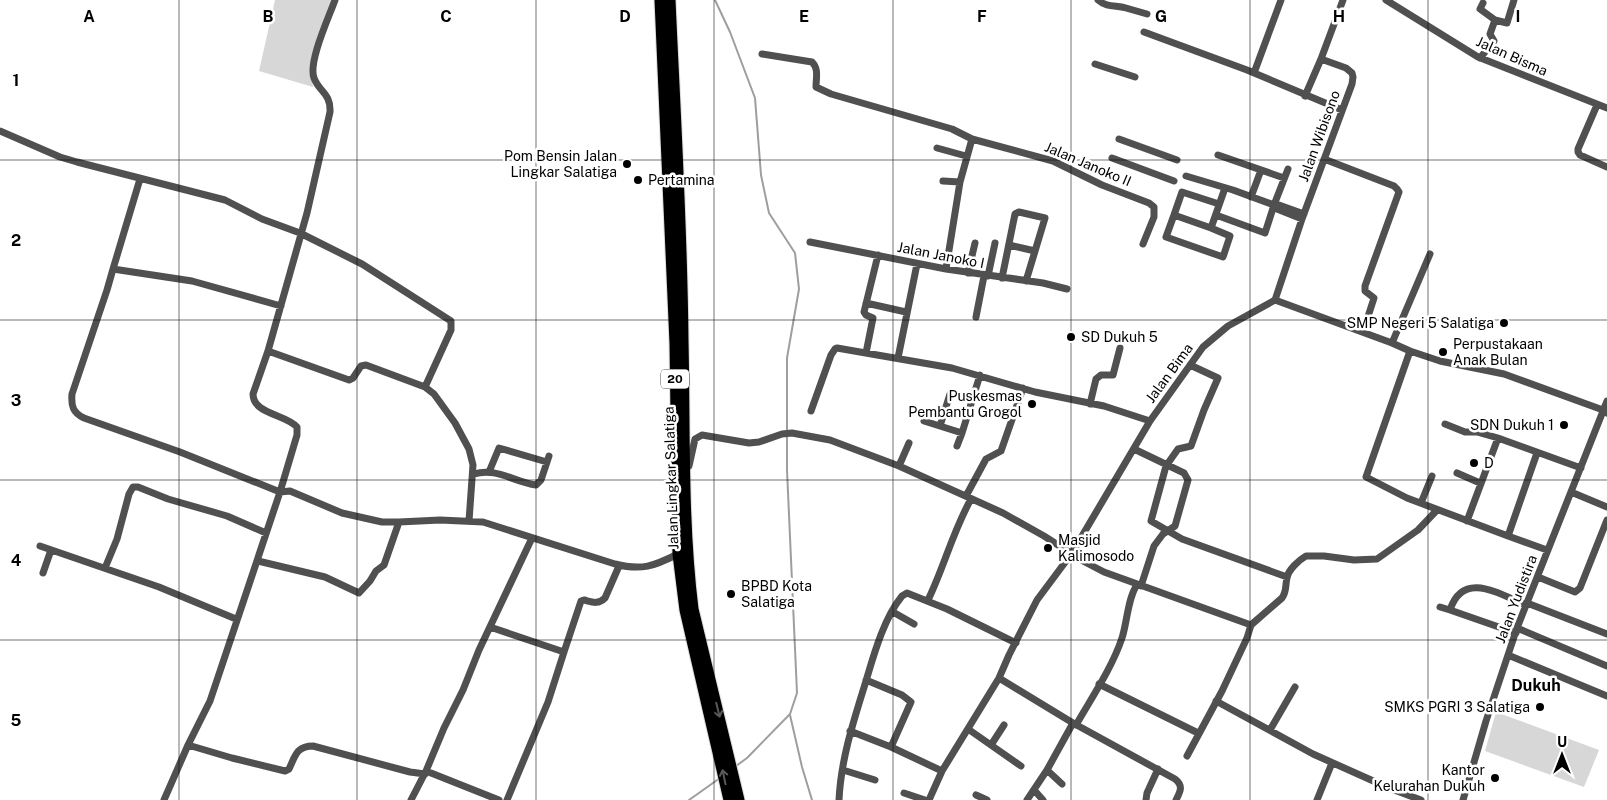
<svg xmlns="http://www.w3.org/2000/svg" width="1607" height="800" font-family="'Public Sans',sans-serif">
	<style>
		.green { fill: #d7d7d7 }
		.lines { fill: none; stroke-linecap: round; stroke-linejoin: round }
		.stream { stroke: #9e9e9e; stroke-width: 2 }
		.trunk-casing { stroke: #dbdbdb; stroke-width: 13 }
		.minor { stroke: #505050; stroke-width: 7 }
		.trunk { stroke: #000; stroke-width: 11 }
		.oneway { stroke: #595959 }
		.grid { fill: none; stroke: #000; stroke-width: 1; stroke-opacity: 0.55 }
		.poi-dot { fill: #000; stroke: #fff; stroke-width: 2 }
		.labels { text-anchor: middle; stroke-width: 5; stroke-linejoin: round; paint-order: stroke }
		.shield { fill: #fff; stroke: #4c4c4c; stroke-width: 1 }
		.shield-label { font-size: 12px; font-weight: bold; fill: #000 }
		.street-label { font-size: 14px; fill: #000; stroke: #fff }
		.poi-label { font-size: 14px; fill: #000; stroke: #fff; text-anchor: end }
		.quarter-label { font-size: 16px; font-weight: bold; fill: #000; stroke: #fff }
		.grid-label { font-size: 16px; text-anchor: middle; font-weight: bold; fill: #000; stroke: #fff; stroke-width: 5; stroke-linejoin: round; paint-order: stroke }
	</style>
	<rect width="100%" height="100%" fill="#fff"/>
	<!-- green -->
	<path class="green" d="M 275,0 L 332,0 L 310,68 L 313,87 L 259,71 Z
		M 1496,712 L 1599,750 L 1584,787 L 1485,751 Z"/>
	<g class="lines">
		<!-- stream -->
		<path class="stream" d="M 715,0 L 730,32 L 755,98 L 761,175 L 769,213 L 795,253 L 799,289 L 787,358 L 787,431
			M 790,715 L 802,767 L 812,800
			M 736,766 L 747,758 L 790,714 L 797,693 L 787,470 L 787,435
			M 689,800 L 720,778"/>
		<defs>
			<path id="trunk" d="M 660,0 L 675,343 L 678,554 L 685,610 L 729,800
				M 670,0 C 675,113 682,227 683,341 C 685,430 682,520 693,609 L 739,800"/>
		</defs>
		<!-- trunk casing -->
		<use href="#trunk" class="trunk-casing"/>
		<!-- minor -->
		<path class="minor" d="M 335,0 C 329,17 308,62 314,78 C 319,92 331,93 330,112 L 307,213 L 268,351 L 253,394 C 253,414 285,414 297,427 L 297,435 L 280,492 L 290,491 L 342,513 L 382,522 L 399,522 L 440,520 L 483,522 L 615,564 C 642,571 654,566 678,554
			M 1098,0 C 1107,8 1116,5 1126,8 C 1133,10 1140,12 1147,14
			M 1386,0 L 1478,57 L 1607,108
			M 1483,3 L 1480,9 L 1495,20
			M 1144,32 L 1247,70 L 1342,110
			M 762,54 L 812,62 C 819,69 816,78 816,87 L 831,94 L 952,129 L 972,139 L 1053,161 L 1102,185 L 1149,203 L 1154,207 L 1154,217 L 1143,244
			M 1480,58 L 1494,41 L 1490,34 L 1495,20 L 1507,23 L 1514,0
			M 1095,64 L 1135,77
			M 1254,73 L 1281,0
			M 1305,96 L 1321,59
			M 1597,105 L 1578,149 L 1578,152 L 1580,155 L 1607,167
			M 0,131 L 60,157 L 77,162 L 225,200 L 262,219 L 300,233 L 362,264 L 451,321 L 451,330 L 425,387
			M 1119,139 L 1177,160
			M 937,148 L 966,156
			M 1218,155 L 1284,178
			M 1112,158 L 1174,181
			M 1324,159 L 1394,186 L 1397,189 L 1399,192 L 1365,286 L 1365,291 L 1374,298 L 1363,332
			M 1288,169 L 1274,205 L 1279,205 L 1304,214
			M 1186,176 L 1233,190 L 1274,205 L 1277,209 L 1302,219
			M 943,181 L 960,182
			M 1251,197 L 1261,170
			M 1174,215 L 1182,192 L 1219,204
			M 1216,215 L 1265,233 L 1274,205
			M 1211,228 L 1230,236 L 1223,257 L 1166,237 L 1174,215 L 1211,228 L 1225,188
			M 810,242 L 946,269 L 1043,283 L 1067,289
			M 1009,245 L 1035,251
			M 113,269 L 140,179
			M 946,269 L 960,182 L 972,139
			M 968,273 L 975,243
			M 988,276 L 995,243
			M 1002,278 L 1015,214 L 1019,212 L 1045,218 L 1026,281
			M 1275,300 L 1302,219 L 1352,84 L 1353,77 L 1352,73 L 1346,68 L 1321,59 L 1343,0
			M 866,303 L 906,312
			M 976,317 L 984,276
			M 1392,343 L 1430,254
			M 268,351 L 349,380 L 353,378 L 361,366 L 366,365 L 425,387 L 434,394 L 455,423 L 469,449 L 473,465 L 469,521
			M 1410,351 L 1366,477 L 1407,498 L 1508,536
			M 866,353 L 873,318 L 866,315 L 864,312 L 878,255
			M 898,358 L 917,264
			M 1190,365 L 1218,378 L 1204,410 L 1191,446 L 1178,449 L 1166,466 L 1151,521 L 1182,539 L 1287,577
			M 1090,404 L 1096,379 L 1101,375 L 1113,375 L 1120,348
			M 811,411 L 831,355 L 835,349 L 837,348 L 952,368 L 1035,392 L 1104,406 L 1150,421
			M 924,421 L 962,433 L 980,375
			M 1445,424 L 1465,432 L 1477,432 L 1498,438 L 1581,468
			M 940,426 L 950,394
			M 957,446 L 962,433
			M 1134,449 L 1184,473 L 1188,480 L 1175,526 L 1163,534 L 1154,546 L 1141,586
			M 1537,453 L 1508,536 L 1547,550
			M 689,466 L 695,439 L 702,435 L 749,443 L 759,442 L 782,434 L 792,433 L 830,440 L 899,466 L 1003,513 L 1044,536 L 1083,561 L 1104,572 L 1251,625 L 1247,638 L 1222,691 L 1187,756
			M 899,466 L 909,443
			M 489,472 L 499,448 L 547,462
			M 1457,473 L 1480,483
			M 474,474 C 496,467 514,482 536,485 L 541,480 L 549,456
			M 1571,492 L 1607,507
			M 966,496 L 986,459 L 1001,451 L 1023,388
			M 1421,503 L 1432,476
			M 1467,521 L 1498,438
			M 40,546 L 159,587 L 236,619
			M 258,561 L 325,577 L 359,593 L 370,581 L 376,571 L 384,565 L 399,522
			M 105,568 L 117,539 L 129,494 L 133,487 L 138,487 L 168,499 L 227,516 L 266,533
			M 43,573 L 51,550
			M 1538,577 L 1575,592 L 1580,588 L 1607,520
			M 928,600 C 944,567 953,531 971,499
			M 1527,603 L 1607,634
			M 1440,607 L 1450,610
			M 893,612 L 914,624
			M 1251,625 L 1282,598 C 1287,591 1285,586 1287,578 C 1288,570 1299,560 1306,556 L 1324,556 L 1354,560 L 1377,559 L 1418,530 L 1437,510
			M 490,627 L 564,652 L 548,702 L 507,800
			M 1517,628 L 1607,666
			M 1516,633 L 1450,610 C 1463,570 1499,594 1526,605
			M 564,652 L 581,601 L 584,600 C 592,602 598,605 605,598 L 619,566
			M 1508,655 L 1607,696
			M 999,678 L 1073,723 L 1175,779 C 1184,786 1180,792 1176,800
			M 866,680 L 902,695 L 911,702 L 891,747
			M 1099,684 L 1198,733
			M 1216,701 L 1313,754 L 1389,788 L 1421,800
			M 1076,725 C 1092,697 1112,668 1122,638 C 1127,623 1128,597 1137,585
			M 968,729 L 1021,766
			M 1270,730 L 1295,687
			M 850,731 L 891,747 L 942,771
			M 188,745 L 232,758 L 285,771 L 289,769 C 295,757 296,746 313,746 L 410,772 L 425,774
			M 991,745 L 1004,725
			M 843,770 L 875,780
			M 1047,770 L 1062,784
			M 426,771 L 499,800
			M 1035,791 L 1043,800
			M 904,793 L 925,800
			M 976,795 L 987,800
			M 164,800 L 188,745 L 210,701 L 280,492 L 180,452 L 84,418 C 73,413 71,406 72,394 L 107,290 L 113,269 L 192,281 L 281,306
			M 411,800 L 426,771 L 444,728 L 463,690 L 479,650 L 532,538
			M 839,800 C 841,758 854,720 866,681 C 874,654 884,618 902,596 L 907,593 L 947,609 L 1016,643
			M 929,800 L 942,771 L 999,678 L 1009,655 L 1037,600 L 1072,553 L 1150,421 L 1203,347 L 1228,326 L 1275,300 L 1392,343 L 1410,351 L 1440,361 L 1504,374 L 1603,410 L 1607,413
			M 1027,800 L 1047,770 L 1073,723
			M 1146,800 L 1147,793 L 1158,769
			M 1317,800 L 1332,763
			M 1463,800 L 1486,721 L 1517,628 L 1607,401"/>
		<!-- trunk -->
		<use href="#trunk" class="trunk"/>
	</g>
	<!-- one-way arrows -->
	<defs><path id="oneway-shaft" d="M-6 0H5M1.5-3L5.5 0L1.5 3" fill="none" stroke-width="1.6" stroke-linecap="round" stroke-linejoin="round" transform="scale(1.25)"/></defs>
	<g class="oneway">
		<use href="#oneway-shaft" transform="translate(718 710) rotate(76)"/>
		<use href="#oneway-shaft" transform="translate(724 777) rotate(-102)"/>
	</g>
	<!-- grid -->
	<path class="grid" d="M 179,0 L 179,800M 357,0 L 357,800M 536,0 L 536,800M 714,0 L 714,800M 893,0 L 893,800M 1071,0 L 1071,800M 1250,0 L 1250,800M 1428,0 L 1428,800M 0,160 L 1607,160M 0,320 L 1607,320M 0,480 L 1607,480M 0,640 L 1607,640"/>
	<!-- markers -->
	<g class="poi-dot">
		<circle cx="627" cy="164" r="5"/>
		<circle cx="638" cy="180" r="5"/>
		<circle cx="1504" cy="323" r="5"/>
		<circle cx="1071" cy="337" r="5"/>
		<circle cx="1443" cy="352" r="5"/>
		<circle cx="1032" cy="404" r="5"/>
		<circle cx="1564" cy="425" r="5"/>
		<circle cx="1474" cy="463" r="5"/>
		<circle cx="1048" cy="548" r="5"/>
		<circle cx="731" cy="594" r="5"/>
		<circle cx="1540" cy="707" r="5"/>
		<circle cx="1495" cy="778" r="5"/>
	</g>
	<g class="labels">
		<!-- shield labels -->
		<rect class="shield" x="661" y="369.5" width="28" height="19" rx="4"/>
		<g class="shield-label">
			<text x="675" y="383">20</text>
		</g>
		<!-- street labels -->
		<g class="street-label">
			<text transform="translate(1512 56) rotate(24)" y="5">Jalan Bisma</text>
			<text transform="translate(1319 136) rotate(-70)" y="5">Jalan Wibisono</text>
			<text transform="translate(1088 164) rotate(23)" y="5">Jalan Janoko II</text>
			<text transform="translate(941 255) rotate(11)" y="5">Jalan Janoko I</text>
			<text transform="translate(1169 373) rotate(-54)" y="5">Jalan Bima</text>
			<text transform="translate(671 478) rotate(-92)" y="5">Jalan Lingkar Salatiga</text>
			<text transform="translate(1516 599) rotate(-69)" y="5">Jalan Yudistira</text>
		</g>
		<!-- poi labels -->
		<g class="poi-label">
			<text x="617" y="161">Pom Bensin Jalan<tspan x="617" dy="16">Lingkar Salatiga</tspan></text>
			<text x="648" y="185" text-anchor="start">Pertamina</text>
			<text x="1494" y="328">SMP Negeri 5 Salatiga</text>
			<text x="1081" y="342" text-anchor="start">SD Dukuh 5</text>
			<text x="1453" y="349" text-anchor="start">Perpustakaan<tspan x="1453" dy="16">Anak Bulan</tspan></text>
			<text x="1022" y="401">Puskesmas<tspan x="1022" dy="16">Pembantu Grogol</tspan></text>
			<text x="1554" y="430">SDN Dukuh 1</text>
			<text x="1484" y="468" text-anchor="start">D</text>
			<text x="1058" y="545" text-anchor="start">Masjid<tspan x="1058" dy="16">Kalimosodo</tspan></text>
			<text x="741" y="591" text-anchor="start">BPBD Kota<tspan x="741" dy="16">Salatiga</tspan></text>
			<text x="1530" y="712">SMKS PGRI 3 Salatiga</text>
			<text x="1485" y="775">Kantor<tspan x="1485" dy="16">Kelurahan Dukuh</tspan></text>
		</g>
		<!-- quarter labels -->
		<g class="quarter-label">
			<text x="1536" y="691">Dukuh</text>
		</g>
	</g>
	<g class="grid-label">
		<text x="89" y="22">A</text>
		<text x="268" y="22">B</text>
		<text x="446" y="22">C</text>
		<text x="625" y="22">D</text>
		<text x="804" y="22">E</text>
		<text x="982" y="22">F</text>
		<text x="1161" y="22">G</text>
		<text x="1339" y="22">H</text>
		<text x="1518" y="22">I</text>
		<text x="16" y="86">1</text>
		<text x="16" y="246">2</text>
		<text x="16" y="406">3</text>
		<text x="16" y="566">4</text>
		<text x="16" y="726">5</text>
	</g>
	<!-- north arrow -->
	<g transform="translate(1562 755)" stroke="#ffffff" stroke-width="4" paint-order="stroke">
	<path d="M0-4L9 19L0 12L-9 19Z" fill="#000000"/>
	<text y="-8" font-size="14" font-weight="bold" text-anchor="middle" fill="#000000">U</text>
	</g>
</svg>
